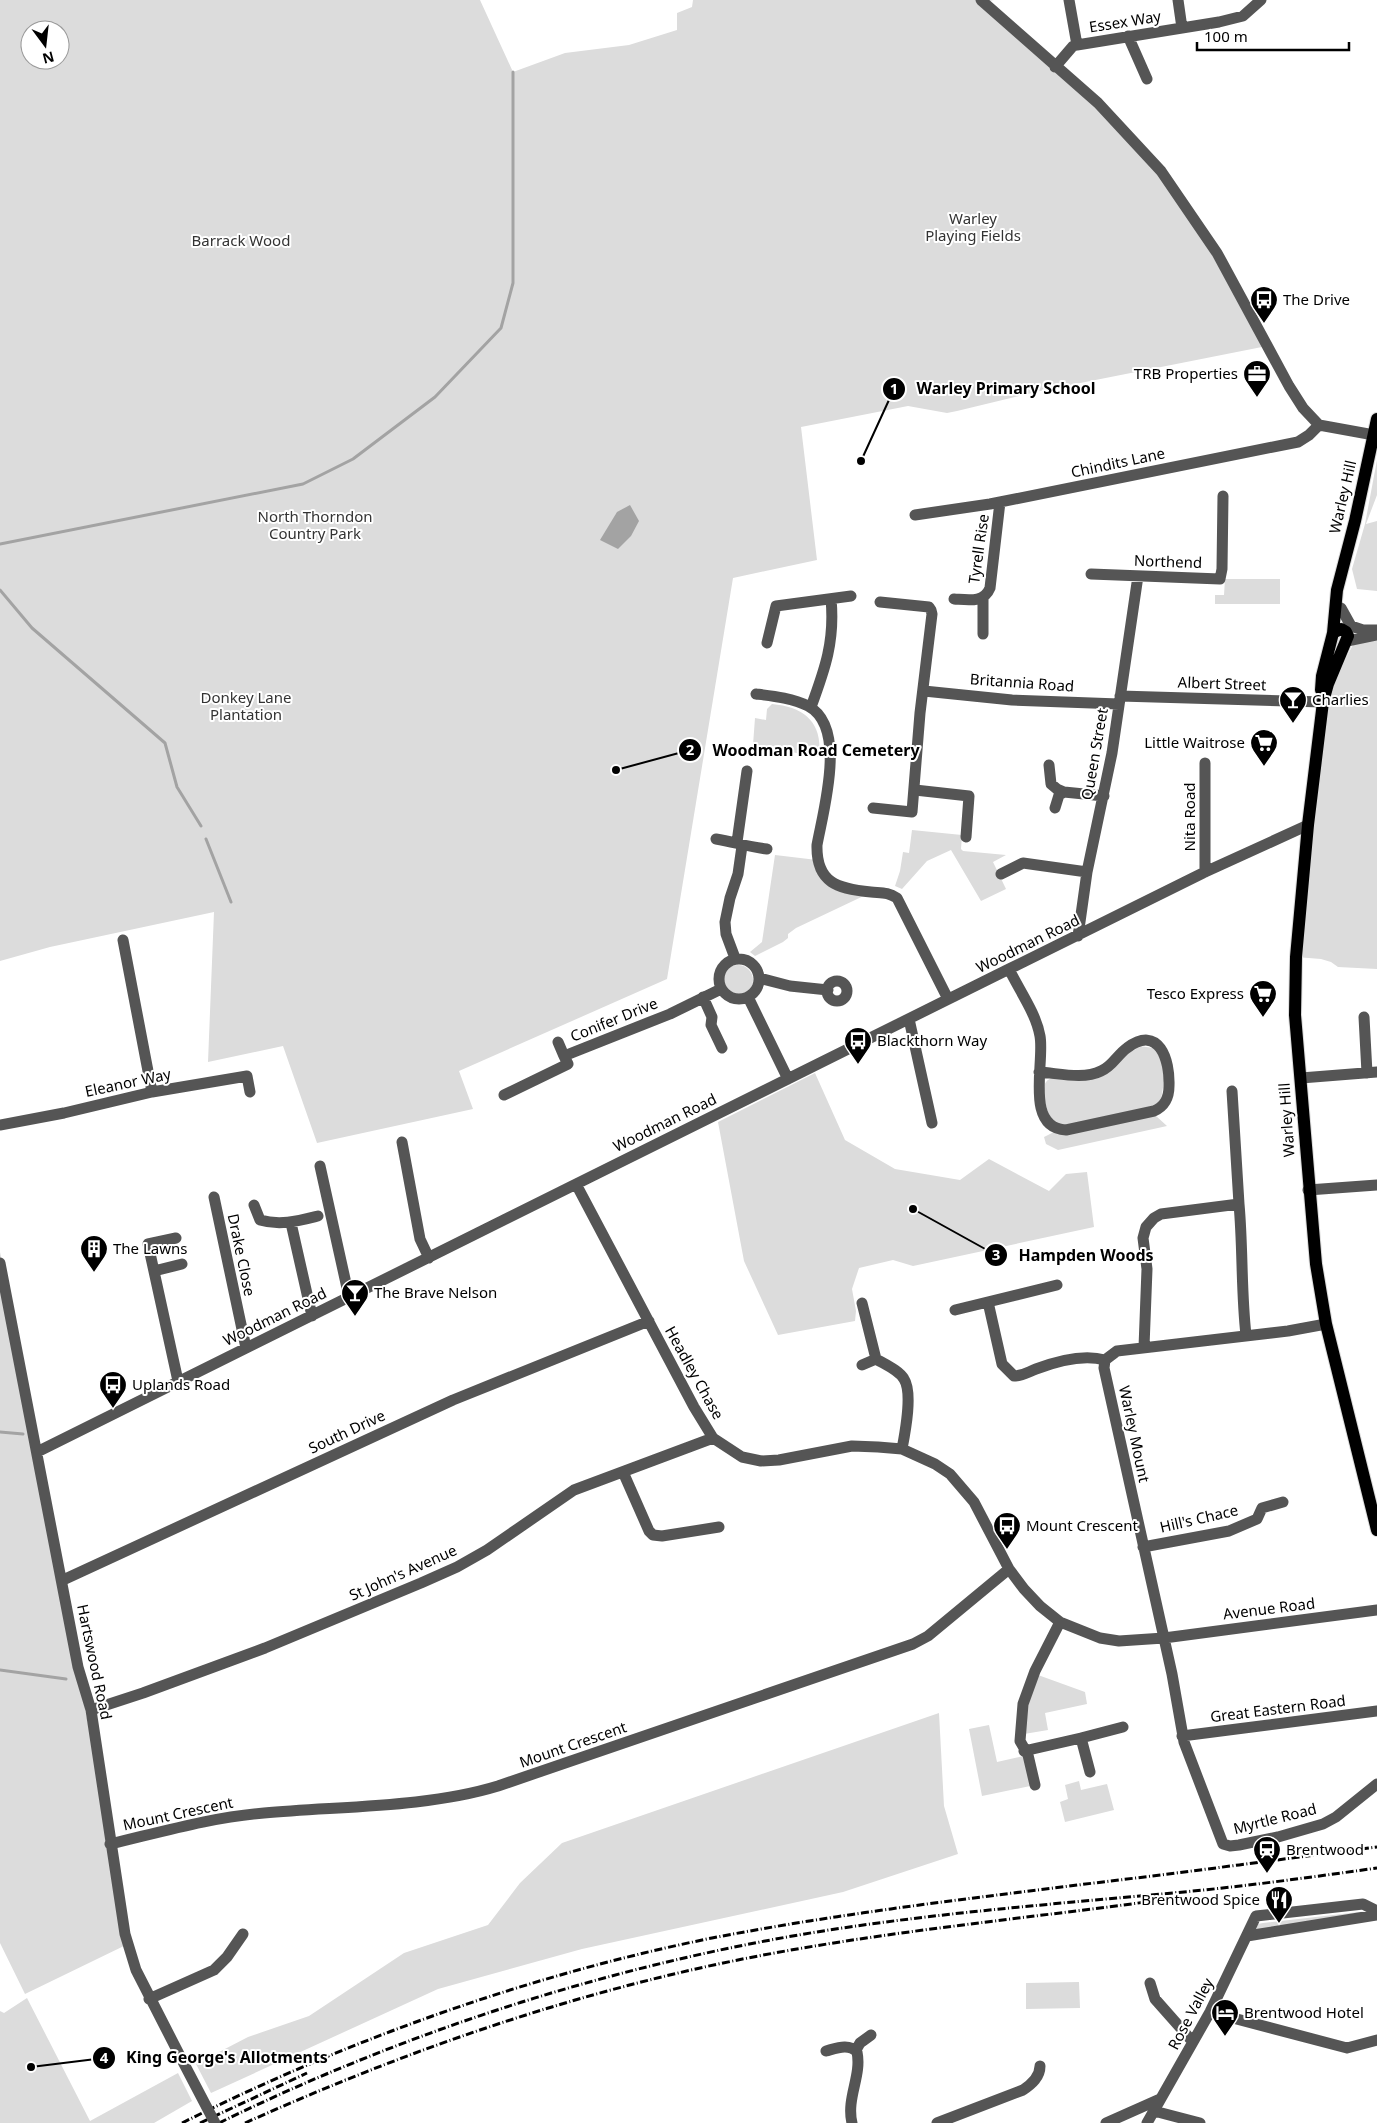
<svg xmlns="http://www.w3.org/2000/svg" width="1377" height="2123" font-family="'Noto Sans',sans-serif">
	<style>
		.green { fill: #dcdcdc; fill-rule: evenodd }
		.water { fill: #a3a3a3 }
		.lines { fill: none; stroke-linecap: round; stroke-linejoin: round }
		.stream { stroke: #a3a3a3; stroke-width: 3 }
		.major-casing { stroke: #dbdbdb; stroke-width: 14 }
		.minor { stroke: #555; stroke-width: 11 }
		.major { stroke: #000; stroke-width: 12 }
		.rail { stroke: #000; stroke-width: 3; stroke-dasharray: 8 2.5 1 2.5; stroke-linecap: butt }
		.minor-bridge { stroke: #555; stroke-width: 11 }
		.labels { text-anchor: middle; stroke-width: 4; stroke-linejoin: round; paint-order: stroke }
		.street-label { font-size: 15px; fill: #000; stroke: #fff }
		.park-label { font-size: 15px; fill: #333; stroke: #fff }
		.poi-label { font-size: 15px; fill: #000; stroke: #fff; text-anchor: start }
		.leader { fill: none; stroke: #000; stroke-width: 2 }
		.callout-dot { fill: #000; stroke: #fff; stroke-width: 2 }
		.mark-label { font-size: 15px; text-anchor: middle; font-weight: bold; fill: #fff }
		.callout-label { font-size: 16px; text-anchor: middle; font-weight: bold; fill: #000; stroke: #fff; stroke-width: 4; stroke-linejoin: round; paint-order: stroke }
	</style>
	<rect width="100%" height="100%" fill="#fff"/>
	<!-- green -->
	<path class="green" d="M 0,0 L 480,0 L 513,72 L 565,53 L 629,45 L 677,30 L 677,13 L 692,7 L 693,0 L 994,0 L 984,2 L 1055,67 L 1161,171 L 1267,346 L 1040,391 L 957,411 L 947,413 L 908,406 L 801,427 L 817,560 L 733,578 L 667,979 L 459,1071 L 473,1109 L 317,1143 L 283,1046 L 208,1062 L 214,912 L 50,947 L 0,961 ZM 30,30 L 60,30 L 60,60 L 30,60 Z
		M 1377,460 L 1377,495 L 1366,524 L 1377,521 L 1377,591 L 1357,589 L 1352,569 L 1365,524 Z
		M 1225,579 L 1280,579 L 1280,604 L 1215,604 L 1215,595 L 1224,595 Z
		M 1377,635 L 1377,969 L 1338,967 L 1331,962 L 1321,959 L 1296,957 L 1323,702 L 1356,639 Z
		M 772,704 C 805,707 823,723 819,757 L 753,745 L 755,718 L 766,720 L 767,709 Z
		M 912,830 L 962,835 L 961,849 L 963,851 L 1006,855 L 993,862 L 1006,889 L 981,901 L 951,850 L 927,861 L 902,889 L 895,886 L 900,871 L 903,852 L 909,853 Z
		M 775,855 L 817,860 L 828,880 L 872,892 L 796,928 L 788,934 L 788,938 L 783,942 L 755,956 L 750,952 L 762,942 Z
		M723 980a15 15 0 1 1 30 0a15 15 0 1 1-30 0Z
		M 1140,1046 L 1153,1048 L 1161,1058 L 1164,1081 L 1161,1100 L 1153,1106 L 1067,1126 L 1052,1120 C 1046,1110 1035,1078 1055,1078 C 1064,1077 1074,1082 1083,1080 C 1092,1078 1130,1053 1140,1046 Z
		M 815,1073 L 845,1140 L 895,1169 L 960,1180 L 989,1159 L 1049,1191 L 1066,1174 L 1087,1172 L 1094,1227 L 913,1266 L 893,1260 L 859,1268 L 852,1289 L 856,1311 L 855,1321 L 778,1335 L 744,1261 L 718,1122 Z
		M 1155,1115 L 1167,1126 L 1058,1150 L 1046,1144 L 1044,1137 L 1054,1132 Z
		M 0,1252 L 16,1328 L 128,1944 L 25,1994 L 0,1943 Z
		M 1038,1675 L 1085,1692 L 1087,1704 L 1045,1713 L 1048,1730 L 1024,1734 L 1028,1704 Z
		M 939,1713 L 944,1806 L 958,1854 L 843,1892 L 582,1949 L 438,1989 L 211,2093 L 196,2064 L 248,2037 L 309,2016 L 404,1953 L 488,1925 L 520,1883 L 562,1843 Z
		M 989,1725 L 997,1762 L 1028,1755 L 1035,1785 L 982,1796 L 969,1729 Z
		M 1079,1781 L 1081,1790 L 1107,1784 L 1114,1810 L 1065,1822 L 1060,1802 L 1068,1799 L 1065,1785 Z
		M 1368,1911 L 1254,1931 L 1258,1924 L 1263,1923 Z
		M 1079,1982 L 1080,2008 L 1026,2009 L 1026,1983 Z
		M 27,1998 L 90,2121 L 178,2073 L 192,2101 L 154,2123 L 0,2123 L 0,2011 L 4,2013 Z"/>
	<!-- water -->
	<path class="water" d="M 630,505 L 639,521 L 631,536 L 618,549 L 600,540 L 617,512 Z"/>
	<g class="lines">
		<!-- stream -->
		<path class="stream" d="M 0,544 L 303,484 L 353,459 L 435,397 L 501,328 L 513,283 L 513,72
			M 0,590 L 32,628 L 165,743 L 177,787 L 201,826
			M 206,839 L 231,902
			M 0,1432 L 23,1434
			M 0,1670 L 66,1679"/>
		<defs>
			<path id="major" d="M 1333,633 L 1341,629 L 1346,632 L 1348,636 L 1328,684 L 1323,702 L 1308,825 L 1296,957 L 1295,1015 L 1316,1264 L 1326,1324 L 1377,1530
				M 1321,690 L 1322,676 L 1333,633 L 1337,590 L 1355,521 L 1377,419"/>
		</defs>
		<!-- major casing -->
		<use href="#major" class="major-casing"/>
		<!-- minor -->
		<path class="minor" d="M 981,0 L 1098,103 L 1161,171 L 1217,253 L 1289,386 L 1303,408 L 1319,425 L 1374,435
			M 1069,0 L 1077,45
			M 1178,0 L 1182,28
			M 1128,36 L 1147,79
			M 1055,67 L 1073,46 L 1077,45 L 1219,22 L 1243,16 L 1261,0
			M 915,515 L 990,504 L 1298,442 L 1309,435 L 1319,425
			M 1091,574 L 1220,579 L 1222,569 L 1223,496
			M 954,599 C 969,600 984,603 990,588 L 1000,502
			M 983,599 L 983,634
			M 1341,608 L 1351,626 L 1363,630 L 1377,630
			M 1347,641 L 1377,635
			M 767,643 L 776,606 L 851,596
			M 924,691 L 1012,700 L 1119,704
			M 756,694 C 773,696 793,698 808,706 C 848,727 823,811 817,845 C 816,883 838,889 871,892 C 882,893 888,892 897,898 L 948,999
			M 1120,696 L 1323,702
			M 811,707 C 825,669 835,641 831,599
			M 1049,765 L 1051,784 L 1057,789 L 1064,792 L 1104,796
			M 915,790 L 969,796 L 966,837
			M 873,808 L 912,812 L 920,713 L 932,614 L 931,610 L 929,607 L 880,602
			M 1055,808 L 1059,795 L 1064,792
			M 716,839 C 734,842 749,847 767,849
			M 737,842 L 747,771
			M 1205,872 L 1205,763
			M 1001,874 L 1023,863 L 1087,872
			M 1078,936 L 1087,872 L 1112,753 L 1138,576
			M 123,940 L 152,1092
			M 735,958 L 726,934 L 725,922 L 730,898 L 738,874 L 742,846
			M719 979a20 20 0 1 1 40 0a20 20 0 1 1-40 0Z
			M 1009,969 C 1019,990 1036,1013 1040,1036 C 1045,1062 1024,1128 1066,1130 L 1154,1111 C 1165,1106 1169,1098 1169,1086 C 1170,1060 1159,1024 1127,1048 C 1117,1055 1112,1067 1101,1071 C 1083,1080 1058,1073 1039,1072
			M 759,978 L 790,986 L 828,990
			M827 991a10 10 0 1 1 20 0a10 10 0 1 1-20 0Z
			M 703,997 L 712,1017 L 711,1025 L 722,1048
			M 748,997 L 788,1079
			M 1364,1017 L 1367,1073
			M 909,1019 L 932,1123
			M 558,1042 L 564,1056
			M 1301,1078 L 1377,1072
			M 1232,1091 L 1239,1204
			M 504,1095 L 568,1064 L 564,1056 L 670,1014 L 721,989
			M 0,1125 L 64,1113 L 152,1092 L 247,1076 L 250,1092
			M 402,1142 L 420,1239 L 429,1258
			M 320,1166 L 349,1297
			M 576,1184 L 694,1407 L 713,1438 L 742,1457 L 761,1461 L 779,1460 L 852,1446 L 878,1447 L 902,1449 L 935,1464 L 950,1474 L 974,1502 L 1009,1569 L 1024,1589 L 1040,1606 L 1060,1622 L 1100,1638 L 1119,1641 L 1164,1638 L 1377,1610
			M 1308,1190 L 1377,1185
			M 214,1197 L 246,1348
			M 254,1205 L 260,1220 C 280,1226 298,1221 318,1216
			M 291,1223 L 312,1316
			M 176,1238 L 148,1244 L 178,1381
			M 0,1263 L 78,1667 L 91,1710 L 125,1934 L 136,1970 L 181,2058
			M 154,1271 L 182,1264
			M 988,1302 L 1002,1364 L 1014,1376 C 1023,1376 1028,1372 1036,1369 C 1057,1361 1084,1354 1105,1360
			M 862,1303 L 876,1359 C 884,1364 899,1370 904,1379 C 913,1393 905,1433 902,1449
			M 955,1310 L 1057,1285
			M 1326,1324 L 1288,1331 L 1117,1351 L 1105,1360 L 1104,1368 L 1172,1674 L 1184,1742 L 1223,1844 L 1230,1846 L 1239,1845 L 1278,1837 L 1323,1824 L 1336,1817 L 1377,1784
			M 1144,1347 L 1147,1269 L 1143,1238 L 1146,1227 L 1154,1218 L 1161,1214 L 1239,1204 C 1243,1248 1241,1291 1246,1335
			M 862,1365 L 876,1359
			M 37,1452 L 1009,969 L 1205,872 L 1308,825
			M 623,1472 L 649,1531 L 653,1535 L 662,1536 L 719,1527
			M 1143,1547 L 1229,1531 L 1257,1519 L 1262,1508 L 1283,1502
			M 63,1580 L 453,1400 L 649,1321
			M 91,1710 L 143,1693 L 265,1648 L 421,1583 L 457,1567 L 487,1550 L 574,1490 L 713,1438
			M 1182,1736 L 1377,1711
			M 1081,1738 L 1123,1727
			M 1024,1751 L 1081,1738 L 1090,1772
			M 1035,1785 L 1028,1755 L 1020,1741 L 1023,1704 L 1035,1671 L 1060,1622
			M 110,1844 C 161,1832 212,1817 264,1813 C 339,1806 426,1808 498,1786 L 913,1644 L 928,1636 L 1009,1569
			M 1247,1936 L 1377,1915
			M 1150,1983 L 1155,1999 L 1193,2042
			M 149,1999 L 214,1970 L 227,1957 L 243,1934
			M 1210,2012 L 1347,2048 L 1377,2040
			M 856,2050 L 860,2043 L 871,2035
			M 826,2051 C 837,2048 849,2043 857,2052 C 862,2076 846,2098 852,2123
			M 1154,2111 L 1200,2123
			M 937,2123 L 1023,2090 C 1032,2084 1040,2077 1040,2066
			M 1106,2123 L 1160,2099
			M 1147,2123 L 1210,2012 L 1256,1916 L 1363,1904 L 1377,1911"/>
		<!-- major -->
		<use href="#major" class="major"/>
		<!-- rail -->
		<path class="rail" d="M 182,2123 C 348,2040 526,1976 707,1939 C 835,1914 965,1899 1094,1883 C 1188,1872 1283,1859 1377,1847
			M 200,2123 L 307,2073
			M 219,2123 C 411,2029 618,1963 829,1930 C 953,1911 1079,1902 1204,1890 C 1262,1884 1320,1876 1377,1868
			M 245,2123 C 383,2061 526,2009 674,1974 C 828,1937 989,1923 1146,1902"/>
		<!-- minor-bridge -->
		<path class="minor-bridge" d="M 181,2058 L 215,2123"/>
	</g>
	<!-- icons -->
	<defs>
		<symbol id="bus-pin" viewBox="-11 -11 22 30"><path d="M0 17L-7.5 6A9.5 9.5 0 1 1 7.5 6Z" fill="#000" stroke="#fff"/><path d="M-5-6H5V4H4V6H2V4H-2V6H-4V4H-5ZM-3.5-4V0h7V-4ZM-3.5 1.2v1.5H-2V1.2ZM2 1.2v1.5H3.5V1.2Z" fill="#fff"/></symbol>
		<symbol id="office-pin" viewBox="-11 -11 22 30"><path d="M0 17L-7.5 6A9.5 9.5 0 1 1 7.5 6Z" fill="#000" stroke="#fff"/><path d="M-6-3h4V-5.5h4V-3h4V5H-6ZM-1-4.5V-3h2v-1.5ZM-6 0V1H6V0Z" fill="#fff"/></symbol>
		<symbol id="bar-pin" viewBox="-11 -11 22 30"><path d="M0 17L-7.5 6A9.5 9.5 0 1 1 7.5 6Z" fill="#000" stroke="#fff"/><path d="M-6-5H6L.8 .8V4.5H3.5V6h-7V4.5H-.8V.8Z" fill="#fff"/></symbol>
		<symbol id="supermarket-pin" viewBox="-11 -11 22 30"><path d="M0 17L-7.5 6A9.5 9.5 0 1 1 7.5 6Z" fill="#000" stroke="#fff"/><path d="M-6-5.5h2.5l.6 2H6L4.5 2H-2.5L-4.4-4H-6ZM-1.5 3.2a1.3 1.3 0 1 0 .1 0ZM3 3.2a1.3 1.3 0 1 0 .1 0Z" fill="#fff"/></symbol>
		<symbol id="building-pin" viewBox="-11 -11 22 30"><path d="M0 17L-7.5 6A9.5 9.5 0 1 1 7.5 6Z" fill="#000" stroke="#fff"/><path d="M-4-6H4V6H1V3H-1V6H-4ZM-2.5-4.3h1.7v1.8h-1.7ZM.8-4.3h1.7v1.8H.8ZM-2.5-1h1.7V.8h-1.7ZM.8-1h1.7V.8H.8Z" fill="#fff"/></symbol>
		<symbol id="station-pin" viewBox="-11 -11 22 30"><path d="M0 17L-7.5 6A9.5 9.5 0 1 1 7.5 6Z" fill="#000" stroke="#fff"/><path d="M-3-6H3Q5-6 5-4V2Q5 4 3 4L4.5 6H3L1.5 4h-3L-3 6H-4.5L-3 4Q-5 4-5 2V-4Q-5-6-3-6ZM-3.5-4v3h7v-3ZM-3.5 1v1.5H-2V1ZM2 1v1.5H3.5V1Z" fill="#fff"/></symbol>
		<symbol id="restaurant-pin" viewBox="-11 -11 22 30"><path d="M0 17L-7.5 6A9.5 9.5 0 1 1 7.5 6Z" fill="#000" stroke="#fff"/><path d="M-5-6h1v4h1v-4h1v4h1v-4h1v5L-1.5 .5V6h-2V.5L-5-1ZM5-6V6H3V1.5H1.5Q1.5-4 5-6Z" fill="#fff"/></symbol>
		<symbol id="hotel-pin" viewBox="-11 -11 22 30"><path d="M0 17L-7.5 6A9.5 9.5 0 1 1 7.5 6Z" fill="#000" stroke="#fff"/><path d="M-6-4.5h1.5V1H6V5H4.5V3h-9V5H-6ZM-4 0a1.8 1.8 0 1 1 3.6 0ZM.5 0V-2.5h3Q6-2.5 6 0Z" fill="#fff"/></symbol>
	</defs>
	<g fill-rule="evenodd">
		<use href="#bus-pin" x="1248" y="284" width="32" height="43"/>
		<use href="#office-pin" x="1241" y="358" width="32" height="43"/>
		<use href="#bar-pin" x="1277" y="684" width="32" height="43"/>
		<use href="#supermarket-pin" x="1248" y="727" width="32" height="43"/>
		<use href="#supermarket-pin" x="1247" y="978" width="32" height="43"/>
		<use href="#bus-pin" x="842" y="1025" width="32" height="43"/>
		<use href="#building-pin" x="78" y="1233" width="32" height="43"/>
		<use href="#bar-pin" x="339" y="1277" width="32" height="43"/>
		<use href="#bus-pin" x="97" y="1369" width="32" height="43"/>
		<use href="#bus-pin" x="991" y="1510" width="32" height="43"/>
		<use href="#station-pin" x="1251" y="1834" width="32" height="43"/>
		<use href="#restaurant-pin" x="1263" y="1884" width="32" height="43"/>
		<use href="#hotel-pin" x="1209" y="1997" width="32" height="43"/>
	</g>
	<g class="labels">
		<!-- street labels -->
		<g class="street-label">
			<text transform="translate(1125 22) rotate(-9)" y="5">Essex Way</text>
			<text transform="translate(1118 463) rotate(-12)" y="5">Chindits Lane</text>
			<text transform="translate(1343 497) rotate(-77)" y="5">Warley Hill</text>
			<text transform="translate(979 549) rotate(-82)" y="5">Tyrell Rise</text>
			<text transform="translate(1168 562) rotate(2)" y="5">Northend</text>
			<text transform="translate(1022 683) rotate(4)" y="5">Britannia Road</text>
			<text transform="translate(1222 684) rotate(2)" y="5">Albert Street</text>
			<text transform="translate(1095 754) rotate(-80)" y="5">Queen Street</text>
			<text transform="translate(1190 817) rotate(-90)" y="5">Nita Road</text>
			<text transform="translate(1028 944) rotate(-26)" y="5">Woodman Road</text>
			<text transform="translate(614 1020) rotate(-22)" y="5">Conifer Drive</text>
			<text transform="translate(128 1083) rotate(-12)" y="5">Eleanor Way</text>
			<text transform="translate(1287 1120) rotate(-94)" y="5">Warley Hill</text>
			<text transform="translate(665 1123) rotate(-26)" y="5">Woodman Road</text>
			<text transform="translate(241 1255) rotate(78)" y="5">Drake Close</text>
			<text transform="translate(275 1317) rotate(-26)" y="5">Woodman Road</text>
			<text transform="translate(694 1373) rotate(61)" y="5">Headley Chase</text>
			<text transform="translate(347 1432) rotate(-25)" y="5">South Drive</text>
			<text transform="translate(1134 1434) rotate(78)" y="5">Warley Mount</text>
			<text transform="translate(1199 1519) rotate(-13)" y="5">Hill's Chace</text>
			<text transform="translate(403 1573) rotate(-24)" y="5">St John's Avenue</text>
			<text transform="translate(1269 1609) rotate(-7)" y="5">Avenue Road</text>
			<text transform="translate(94 1662) rotate(78)" y="5">Hartswood Road</text>
			<text transform="translate(1278 1709) rotate(-7)" y="5">Great Eastern Road</text>
			<text transform="translate(573 1745) rotate(-19)" y="5">Mount Crescent</text>
			<text transform="translate(178 1814) rotate(-12)" y="5">Mount Crescent</text>
			<text transform="translate(1275 1819) rotate(-14)" y="5">Myrtle Road</text>
			<text transform="translate(1191 2014) rotate(-62)" y="5">Rose Valley</text>
		</g>
		<!-- park labels -->
		<g class="park-label">
			<text x="973" y="224">Warley<tspan x="973" dy="17">Playing Fields</tspan></text>
			<text x="241" y="246">Barrack Wood</text>
			<text x="315" y="522">North Thorndon<tspan x="315" dy="17">Country Park</tspan></text>
			<text x="246" y="703">Donkey Lane<tspan x="246" dy="17">Plantation</tspan></text>
		</g>
		<!-- poi labels -->
		<g class="poi-label">
			<text x="1283" y="305">The Drive</text>
			<text x="1238" y="379" text-anchor="end">TRB Properties</text>
			<text x="1312" y="705">Charlies</text>
			<text x="1245" y="748" text-anchor="end">Little Waitrose</text>
			<text x="1244" y="999" text-anchor="end">Tesco Express</text>
			<text x="877" y="1046">Blackthorn Way</text>
			<text x="113" y="1254">The Lawns</text>
			<text x="374" y="1298">The Brave Nelson</text>
			<text x="132" y="1390">Uplands Road</text>
			<text x="1026" y="1531">Mount Crescent</text>
			<text x="1286" y="1855">Brentwood</text>
			<text x="1260" y="1905" text-anchor="end">Brentwood Spice</text>
			<text x="1244" y="2018">Brentwood Hotel</text>
		</g>
	</g>
	<!-- callouts -->
	<path class="leader" d="M861 461L894 389M616 770L690 750M913 1209L996 1255M31 2067L104 2058"/>
	<g class="callout-dot">
		<circle cx="861" cy="461" r="5"/>
		<circle cx="616" cy="770" r="5"/>
		<circle cx="913" cy="1209" r="5"/>
		<circle cx="31" cy="2067" r="5"/>
		<circle cx="894" cy="389" r="12"/>
		<circle cx="690" cy="750" r="12"/>
		<circle cx="996" cy="1255" r="12"/>
		<circle cx="104" cy="2058" r="12"/>
	</g>
	<g class="mark-label">
		<text x="894" y="394">1</text>
		<text x="690" y="755">2</text>
		<text x="996" y="1260">3</text>
		<text x="104" y="2063">4</text>
	</g>
	<g class="callout-label">
		<text x="1006" y="394">Warley Primary School</text>
		<text x="816" y="756">Woodman Road Cemetery</text>
		<text x="1086" y="1261">Hampden Woods</text>
		<text x="227" y="2063">King George's Allotments</text>
	</g>
	<!-- north arrow -->
	<g transform="translate(45 45) rotate(165)"><circle r="24" fill="#ffffff" stroke="#999999"/>
	<path d="M0-4L9 19L0 12L-9 19Z" fill="#000000"/>
	<text y="-8" font-size="14" font-weight="bold" text-anchor="middle" fill="#000000">N</text>
	</g>
	<!-- scale -->
	<path d="M1197 42v8h152v-8" fill="none" stroke="#000000" stroke-width="2.5"/>
	<text x="1204" y="42" font-size="15" fill="#000000" stroke="#ffffff" stroke-width="4" paint-order="stroke">100 m</text>
</svg>
